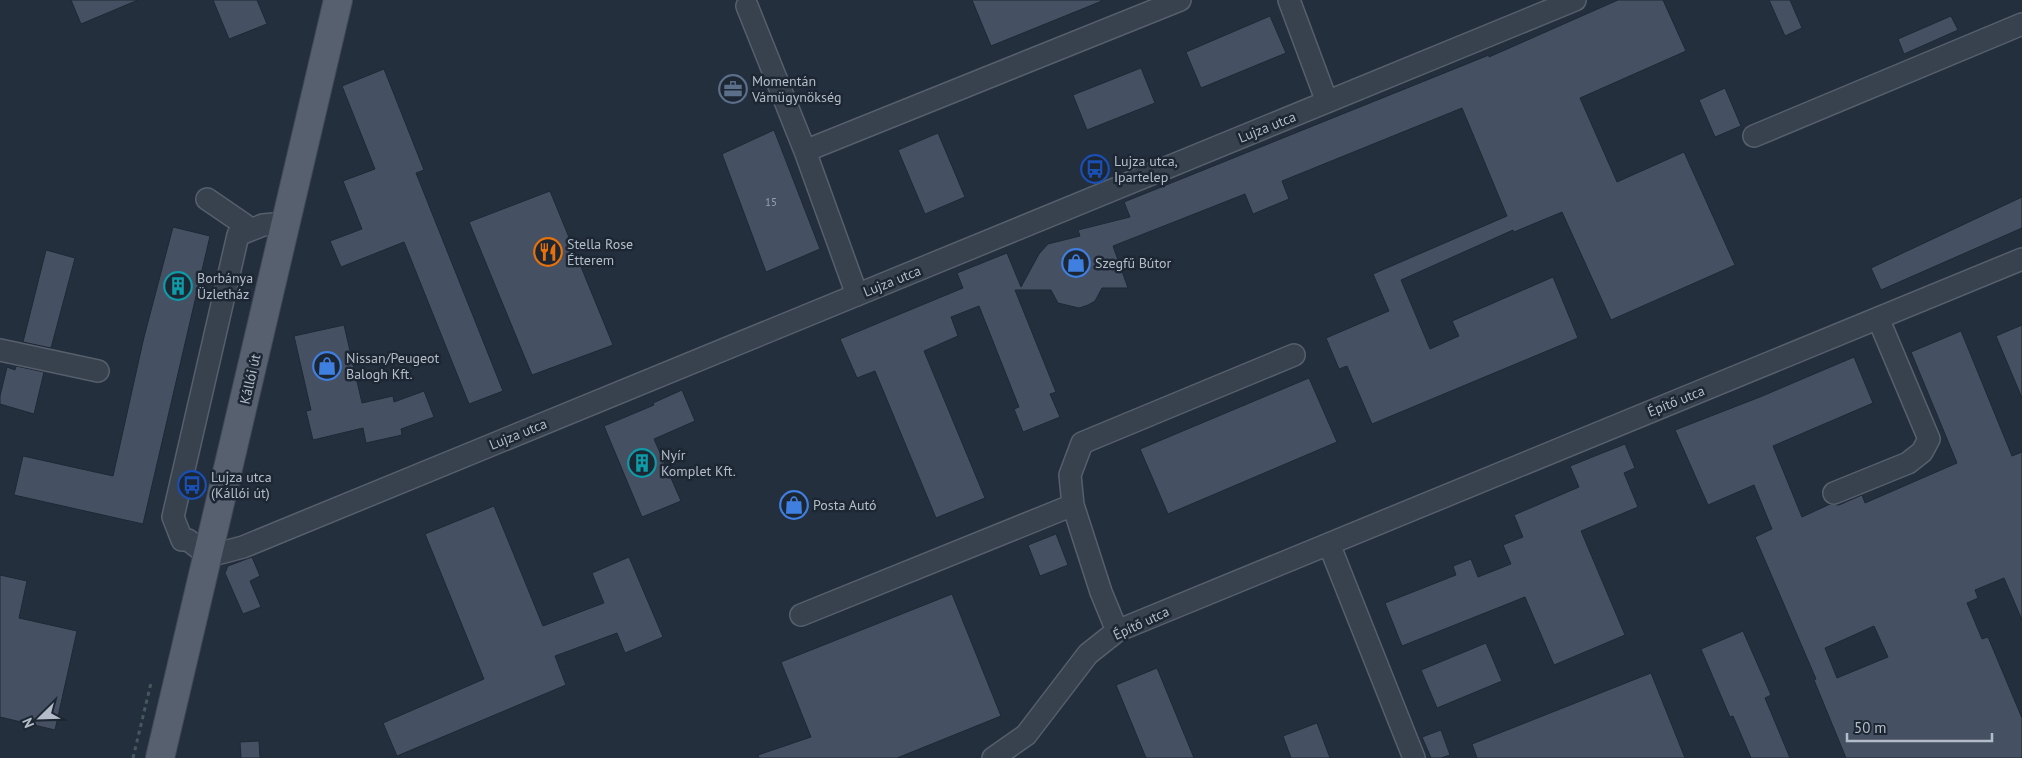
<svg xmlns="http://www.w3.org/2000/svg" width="2022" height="758" font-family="'PT Sans',sans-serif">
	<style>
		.building { fill: #455162; stroke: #1f2835; fill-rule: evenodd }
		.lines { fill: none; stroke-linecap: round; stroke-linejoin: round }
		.minor-casing { stroke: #565f6c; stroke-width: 24 }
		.major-casing { stroke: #414a57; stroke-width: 30 }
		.path { stroke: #44595c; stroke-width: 3; stroke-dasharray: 4 4; stroke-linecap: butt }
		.minor { stroke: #38414e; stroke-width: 21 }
		.major { stroke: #56606e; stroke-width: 28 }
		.labels { text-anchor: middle; stroke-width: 5; stroke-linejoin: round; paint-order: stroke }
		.number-label { font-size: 11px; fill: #98a1af }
		.poi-label { font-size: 14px; fill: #b4bcc9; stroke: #1d2633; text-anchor: start }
		.street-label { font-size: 14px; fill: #b4bcc9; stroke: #1d2633 }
	</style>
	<rect width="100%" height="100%" fill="#242f3e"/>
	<!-- building -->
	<path class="building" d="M 71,0 L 138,0 L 81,24 Z
		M 213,0 L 257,0 L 267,24 L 229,39 Z
		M 972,0 L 1101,0 L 1102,1 L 991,46 Z
		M 1618,0 L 1663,0 L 1686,51 L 1580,98 L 1617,182 L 1684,152 L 1735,265 L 1611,320 L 1562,212 L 1514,232 L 1513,230 L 1401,280 L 1430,349 L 1459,336 L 1452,321 L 1553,277 L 1578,338 L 1372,424 L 1347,366 L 1339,369 L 1326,338 L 1389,311 L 1373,274 L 1507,216 L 1462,108 L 1282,181 L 1289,199 L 1253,214 L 1245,194 L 1113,246 L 1128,288 L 1102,288 L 1095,301 L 1088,305 L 1079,308 L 1058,303 L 1051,290 L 1015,290 L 1056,392 L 1050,394 L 1060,417 L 1023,432 L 1014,409 L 1019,407 L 979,306 L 951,317 L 958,336 L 924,351 L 985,498 L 936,518 L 875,371 L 857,378 L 840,339 L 963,288 L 957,273 L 1007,253 L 1021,287 L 1039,254 L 1048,244 L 1080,236 L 1078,230 L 1130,217 L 1124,202 L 1489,55 L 1489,57 Z
		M 1769,0 L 1790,0 L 1802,28 L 1785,36 Z
		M 1270,16 L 1286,53 L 1201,88 L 1186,52 Z
		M 1951,16 L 1958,30 L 1904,54 L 1898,39 Z
		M 1141,68 L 1155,103 L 1087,130 L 1073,95 Z
		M 384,69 L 424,170 L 416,173 L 503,391 L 469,404 L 404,242 L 341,267 L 330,241 L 362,229 L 343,181 L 375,169 L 342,86 Z
		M 1725,88 L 1741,126 L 1715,137 L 1699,100 Z
		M 774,130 L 820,249 L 766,272 L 722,154 Z
		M 938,133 L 965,197 L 925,214 L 898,150 Z
		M 550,191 L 613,345 L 532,375 L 469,222 Z
		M 2022,197 L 2022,228 L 1881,290 L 1871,268 Z
		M 173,227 L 210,236 L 143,524 L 14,495 L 23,456 L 113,476 L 144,337 Z
		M 46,250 L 75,258 L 51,348 L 23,342 Z
		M 344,325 L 362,403 L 393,396 L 394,402 L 424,391 L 434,417 L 401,429 L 402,435 L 366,443 L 363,428 L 313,440 L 306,411 L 311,410 L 294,336 Z
		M 2022,325 L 2022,398 L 1996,336 Z
		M 1961,331 L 2012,456 L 2022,452 L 2022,620 L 2004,578 L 1975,590 L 1978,598 L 1967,603 L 1982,639 L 1988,637 L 2022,718 L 2022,758 L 1846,758 L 1814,680 L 1816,679 L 1755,537 L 1772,529 L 1754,485 L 1708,505 L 1675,430 L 1760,397 L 1854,357 L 1873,403 L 1773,446 L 1802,517 L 1830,504 L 1839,505 L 1862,495 L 1865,503 L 1957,463 L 1911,352 ZM 1874,626 L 1888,657 L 1837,678 L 1825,648 Z
		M 16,366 L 44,372 L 34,414 L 0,404 L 0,396 L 7,367 L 15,370 Z
		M 1309,378 L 1337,442 L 1168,514 L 1140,449 Z
		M 682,390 L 695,421 L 654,439 L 681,501 L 642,517 L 604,426 L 654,405 L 653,403 Z
		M 1625,444 L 1635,468 L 1624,473 L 1638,507 L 1581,531 L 1625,635 L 1554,665 L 1525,597 L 1402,646 L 1385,603 L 1456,575 L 1453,566 L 1471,559 L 1478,577 L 1511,564 L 1503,545 L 1523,537 L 1514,515 L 1579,487 L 1570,466 Z
		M 494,506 L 543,626 L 604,603 L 592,573 L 629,557 L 663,637 L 625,653 L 617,633 L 555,656 L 566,685 L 397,756 L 383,723 L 484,679 L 425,534 Z
		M 1056,534 L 1068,565 L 1040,576 L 1028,545 Z
		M 252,557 L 260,576 L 250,581 L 261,607 L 243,614 L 225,573 L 228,566 Z
		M 0,575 L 27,581 L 19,618 L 77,631 L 55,730 L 0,717 Z
		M 952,594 L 1001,716 L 897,758 L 759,758 L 758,755 L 811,737 L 781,662 Z
		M 1743,631 L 1771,695 L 1765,698 L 1790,758 L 1751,758 L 1733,716 L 1730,717 L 1701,649 Z
		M 1486,643 L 1502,681 L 1437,708 L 1421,670 Z
		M 1157,668 L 1194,758 L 1146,758 L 1116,685 Z
		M 1651,673 L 1685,758 L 1477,758 L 1472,744 Z
		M 1317,723 L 1330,758 L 1291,758 L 1283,736 Z
		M 1441,730 L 1450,755 L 1441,758 L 1431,758 L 1422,737 Z
		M 259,741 L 260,758 L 241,758 L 240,742 Z"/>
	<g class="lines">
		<defs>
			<path id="minor" d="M 1289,0 L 1327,102
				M 747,6 L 805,151 L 857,295
				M 1754,136 L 2022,24
				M 805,151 L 1180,0
				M 207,199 L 251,229
				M 286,223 L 263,225 L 238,235 L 173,517 L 182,540 L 188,540 L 209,556 L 243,547 L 1575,0
				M 0,350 L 98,371
				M 1834,493 L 1908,463 L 1922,452 L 1929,439 L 1878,318
				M 1329,544 L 1414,758
				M 801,615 L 1073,505
				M 1117,631 L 1101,592 L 1073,505 L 1070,475 L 1082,443 L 1294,355
				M 993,758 L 1026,735 L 1088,654 L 1117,631 L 2022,259"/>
			<path id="major" d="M 160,758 L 338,0"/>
		</defs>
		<!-- minor casing -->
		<use href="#minor" class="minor-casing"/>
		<!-- major casing -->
		<use href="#major" class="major-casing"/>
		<!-- path -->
		<path class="path" d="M 133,758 L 151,683"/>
		<!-- minor -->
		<use href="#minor" class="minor"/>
		<!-- major -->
		<use href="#major" class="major"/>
	</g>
	<!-- icons -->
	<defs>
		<symbol id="office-ring" viewBox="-11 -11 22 22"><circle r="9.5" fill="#1d2633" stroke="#5c6f8a" stroke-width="1.5"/><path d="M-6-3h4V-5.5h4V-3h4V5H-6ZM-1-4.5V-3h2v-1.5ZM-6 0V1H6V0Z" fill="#5c6f8a"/></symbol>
		<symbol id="bus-ring" viewBox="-11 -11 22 22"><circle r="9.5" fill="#1d2633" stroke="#1a4fb4" stroke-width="1.5"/><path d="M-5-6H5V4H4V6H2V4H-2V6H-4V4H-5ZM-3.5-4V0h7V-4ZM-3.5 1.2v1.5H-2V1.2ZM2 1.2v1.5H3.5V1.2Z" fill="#1a4fb4"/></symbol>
		<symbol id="restaurant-ring" viewBox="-11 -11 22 22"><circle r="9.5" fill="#1d2633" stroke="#e8710a" stroke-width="1.5"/><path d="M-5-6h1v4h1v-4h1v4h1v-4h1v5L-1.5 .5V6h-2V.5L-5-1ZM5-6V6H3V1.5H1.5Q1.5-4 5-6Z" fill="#e8710a"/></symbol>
		<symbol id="shop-ring" viewBox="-11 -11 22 22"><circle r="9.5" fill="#1d2633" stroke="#3f7fe0" stroke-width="1.5"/><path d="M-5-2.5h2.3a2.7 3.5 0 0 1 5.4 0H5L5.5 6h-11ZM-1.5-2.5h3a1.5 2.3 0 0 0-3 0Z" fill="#3f7fe0"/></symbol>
		<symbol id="building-ring" viewBox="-11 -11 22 22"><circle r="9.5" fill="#1d2633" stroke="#0f9aa8" stroke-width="1.5"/><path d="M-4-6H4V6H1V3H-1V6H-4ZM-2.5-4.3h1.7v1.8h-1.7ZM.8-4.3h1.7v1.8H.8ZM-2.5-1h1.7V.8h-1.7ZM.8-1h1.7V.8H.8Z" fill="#0f9aa8"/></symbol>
	</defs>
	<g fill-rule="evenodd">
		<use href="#office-ring" x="717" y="73" width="32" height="32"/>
		<use href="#bus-ring" x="1079" y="153" width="32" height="32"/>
		<use href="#restaurant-ring" x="532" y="236" width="32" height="32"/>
		<use href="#shop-ring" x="1060" y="247" width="32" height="32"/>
		<use href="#building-ring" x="162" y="270" width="32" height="32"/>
		<use href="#shop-ring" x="311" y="350" width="32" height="32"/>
		<use href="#building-ring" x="626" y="447" width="32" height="32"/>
		<use href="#bus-ring" x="176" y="469" width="32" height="32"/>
		<use href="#shop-ring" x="778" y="489" width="32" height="32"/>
	</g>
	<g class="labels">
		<!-- number labels -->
		<g class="number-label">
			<text x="771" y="206">15</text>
		</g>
		<!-- poi labels -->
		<g class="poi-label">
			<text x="752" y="86">Momentán<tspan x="752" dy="16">Vámügynökség</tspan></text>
			<text x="1114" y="166">Lujza utca,<tspan x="1114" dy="16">Ipartelep</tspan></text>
			<text x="567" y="249">Stella Rose<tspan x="567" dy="16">Étterem</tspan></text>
			<text x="1095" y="268">Szegfű Bútor</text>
			<text x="197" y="283">Borbánya<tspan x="197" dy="16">Üzletház</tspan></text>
			<text x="346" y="363">Nissan/Peugeot<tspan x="346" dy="16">Balogh Kft.</tspan></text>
			<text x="661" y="460">Nyír<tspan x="661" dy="16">Komplet Kft.</tspan></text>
			<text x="211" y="482">Lujza utca<tspan x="211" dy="16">(Kállói út)</tspan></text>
			<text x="813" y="510">Posta Autó</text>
		</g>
		<!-- street labels -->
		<g class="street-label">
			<text transform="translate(1267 127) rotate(-22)" y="5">Lujza utca</text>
			<text transform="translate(892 281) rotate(-22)" y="5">Lujza utca</text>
			<text transform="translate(250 379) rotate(-77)" y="5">Kállói út</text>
			<text transform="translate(1676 401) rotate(-22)" y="5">Építő utca</text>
			<text transform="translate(518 434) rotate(-22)" y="5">Lujza utca</text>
			<text transform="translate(1141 623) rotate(-25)" y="5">Építő utca</text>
		</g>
	</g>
	<!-- north arrow -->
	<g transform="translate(40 718) rotate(247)" stroke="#1d2633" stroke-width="4" paint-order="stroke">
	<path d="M0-4L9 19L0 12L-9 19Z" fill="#b4bcc9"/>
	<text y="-8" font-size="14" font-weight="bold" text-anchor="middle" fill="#b4bcc9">N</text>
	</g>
	<!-- scale -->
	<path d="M1847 733v8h145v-8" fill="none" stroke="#b4bcc9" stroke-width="2.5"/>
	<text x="1854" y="733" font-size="15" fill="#b4bcc9" stroke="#1d2633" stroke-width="4" paint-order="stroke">50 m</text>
</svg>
